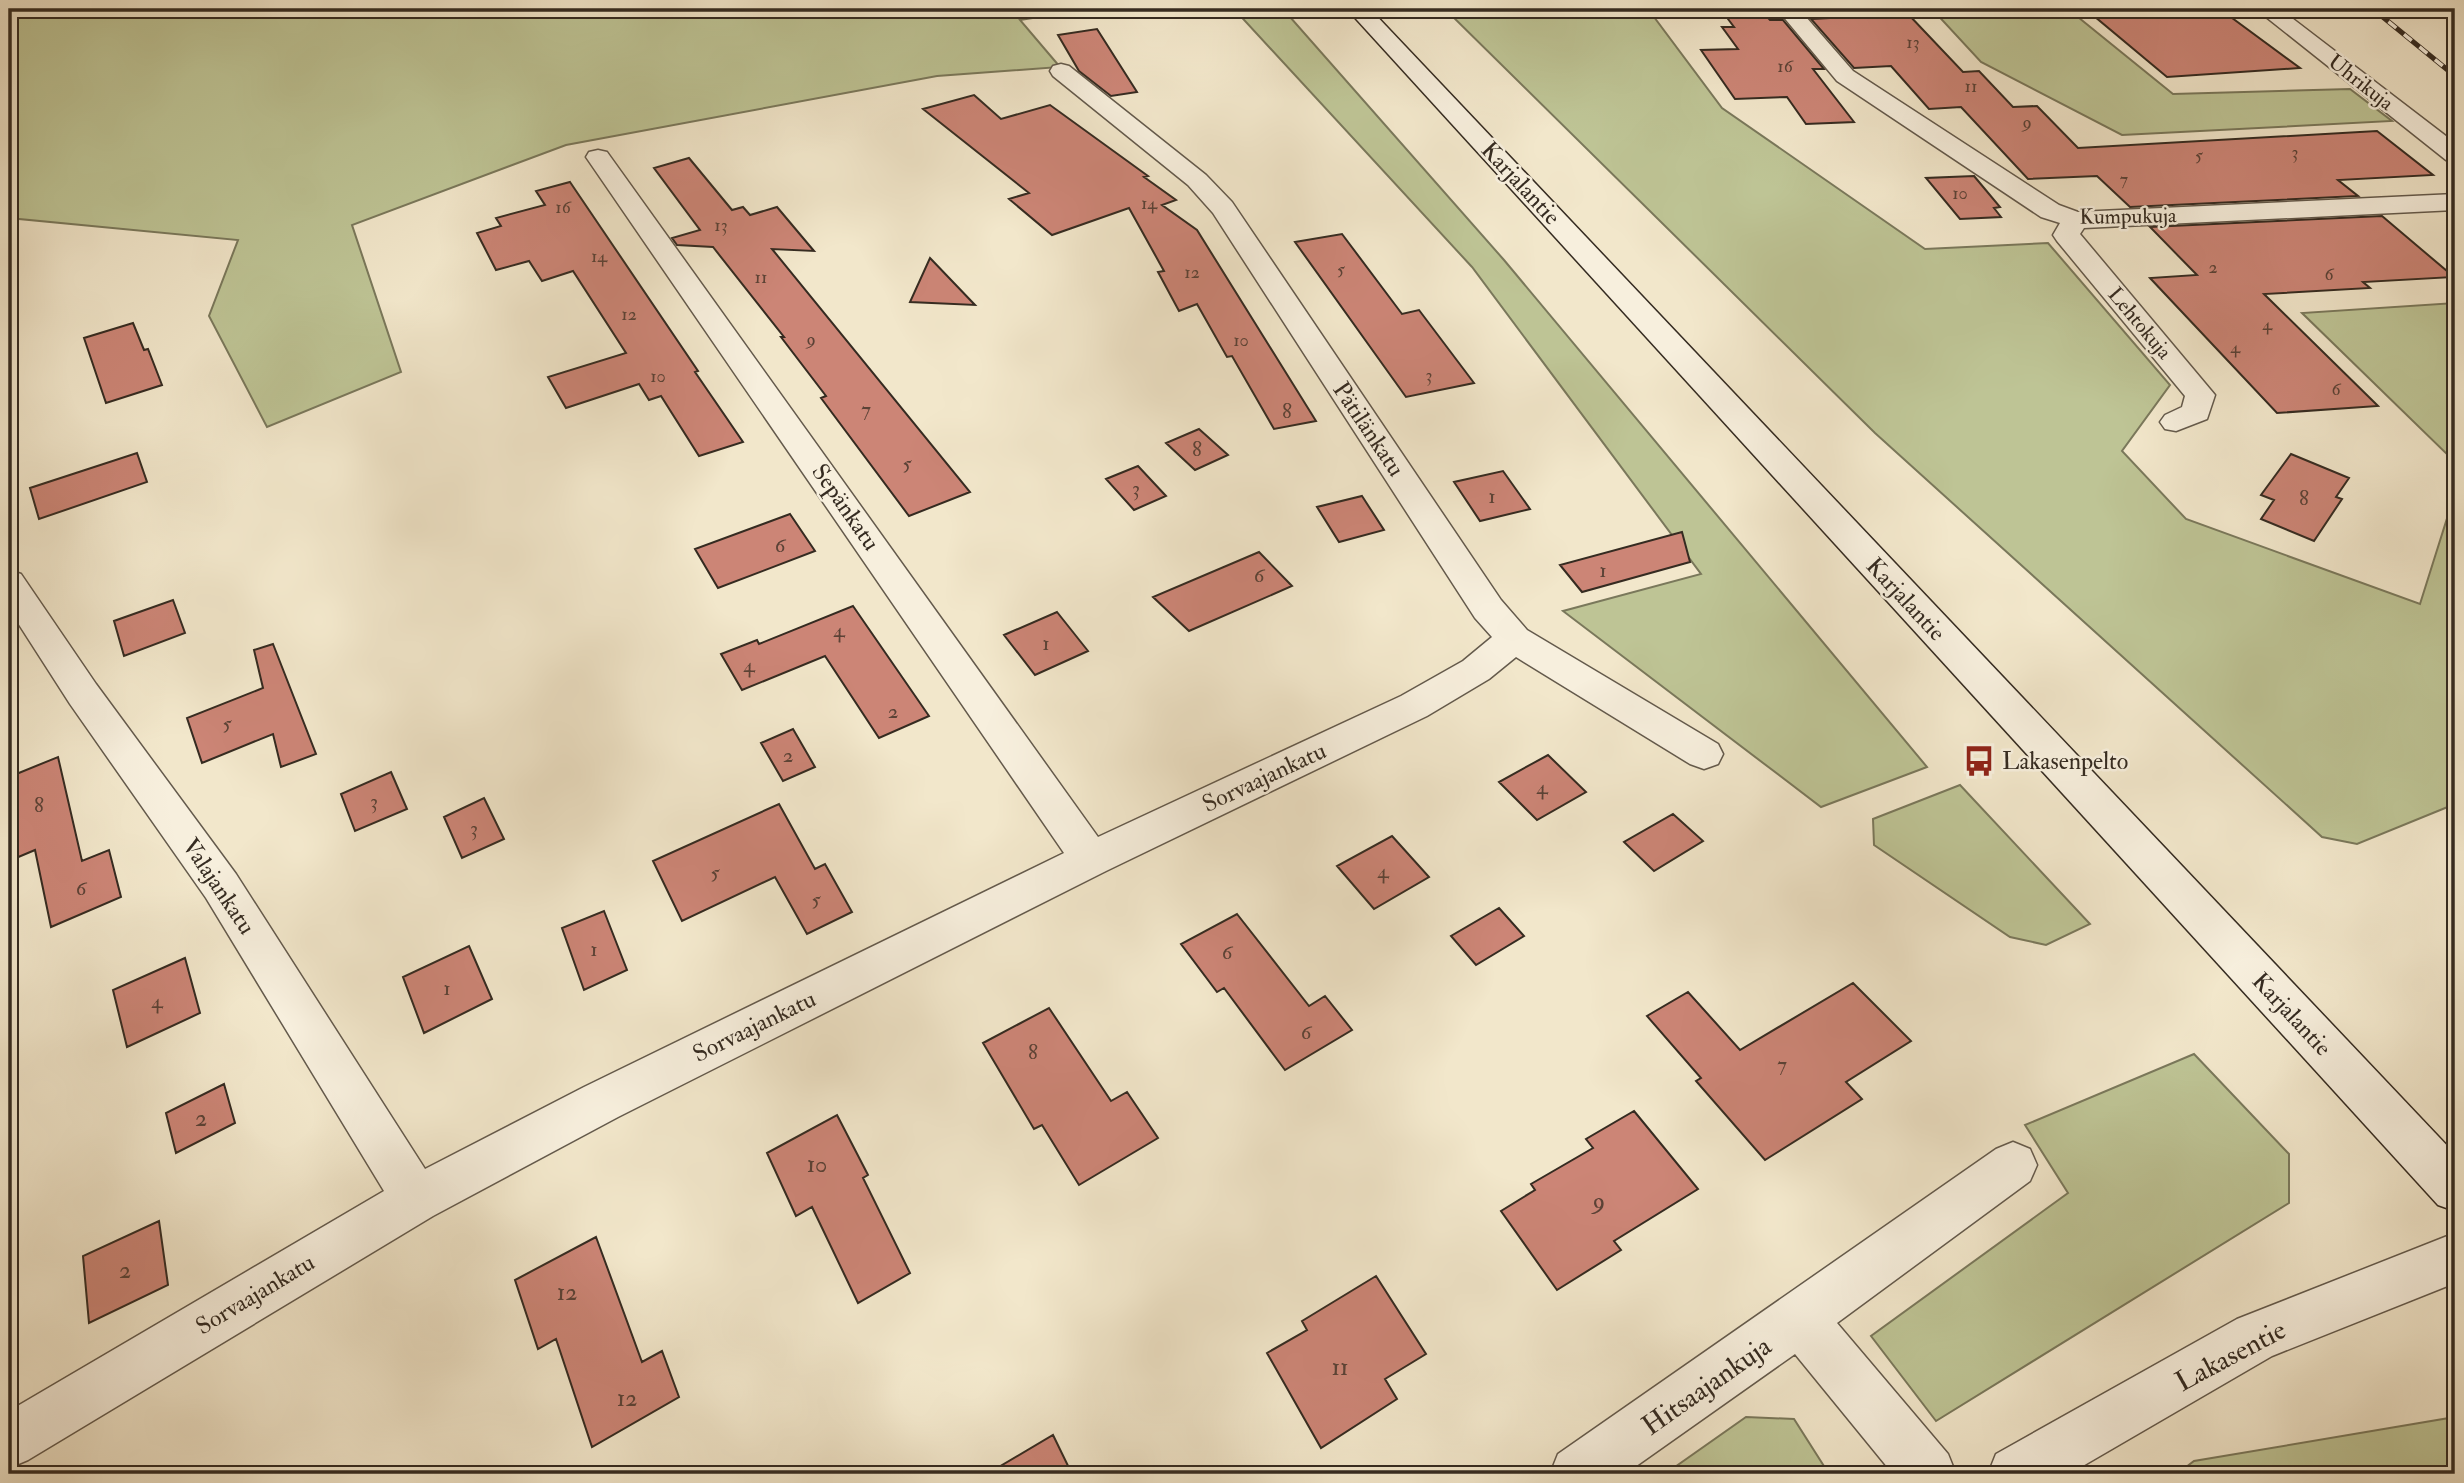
<svg xmlns="http://www.w3.org/2000/svg" width="2464" height="1483" font-family="'IM FELL Double Pica',serif">
	<style>
		.green { fill: #bec495; stroke: #7a785b; stroke-width: 2 }
		.building { fill: #cc8576; stroke: #352b21; stroke-width: 2 }
		.lines { fill: none; stroke-linecap: round; stroke-linejoin: round }
		.minor-casing { stroke: #645a4c; stroke-width: 3 }
		.secondary-casing { stroke: #352b21; stroke-width: 3 }
		.minor { fill: #f7efdd; fill-rule: evenodd }
		.secondary { fill: #f7efdd; fill-rule: evenodd }
		.rail-casing { stroke: #352b21; stroke-width: 5 }
		.rail { stroke: #f7efdd; stroke-width: 3.5; stroke-dasharray: 10; stroke-linecap: butt }
		.labels { text-anchor: middle; stroke-width: 5; stroke-linejoin: round; paint-order: stroke }
		.far-number-label { font-size: 18px; fill: #5b4236 }
		.far-street-label { font-size: 21px; fill: #352b21; stroke: #f7efdd }
		.number-label { font-size: 21px; fill: #5b4236 }
		.street-label { font-size: 24px; fill: #352b21; stroke: #f7efdd }
		.poi-label { font-size: 24px; fill: #352b21; stroke: #f7efdd; text-anchor: start }
		.near-number-label { font-size: 24px; fill: #5b4236 }
		.near-street-label { font-size: 28px; fill: #352b21; stroke: #f7efdd }
	</style>
	<rect width="100%" height="100%" fill="#f2e7cb"/>
	<filter id="stains"><feTurbulence type="fractalNoise" baseFrequency=".00286" numOctaves="4"/><feColorMatrix values="0 0 0 0 .2 0 0 0 0 .09 0 0 0 0 .02 0 0 0 .5 -.17"/></filter>
	<radialGradient id="worn" r=".72"><stop offset=".6" stop-color="#630" stop-opacity="0"/><stop offset="1" stop-color="#630" stop-opacity=".3"/></radialGradient>
	<!-- green -->
	<path class="green" d="M 9,9 L 1089,9 L 1020,20 L 1060,67 L 937,76 L 566,145 L 352,225 L 401,372 L 267,427 L 209,316 L 238,240 L 9,218 Z
		M 1234,9 L 1283,9 L 1504,260 L 1927,767 L 1821,807 L 1563,611 L 1701,574 L 1472,267 Z
		M 1445,9 L 1648,9 L 1722,108 L 1925,249 L 2048,243 L 2170,385 L 2122,451 L 2186,519 L 2420,604 L 2455,493 L 2455,804 L 2357,844 L 2322,837 L 1875,433 Z
		M 1932,9 L 2068,9 L 2173,94 L 2350,89 L 2392,121 L 2122,135 L 1981,62 Z
		M 2455,303 L 2455,462 L 2302,313 Z
		M 1960,785 L 2090,924 L 2046,945 L 2010,937 L 1874,845 L 1873,819 Z
		M 2194,1054 L 2289,1154 L 2289,1203 L 1936,1421 L 1871,1336 L 2068,1193 L 2025,1125 Z
		M 1746,1417 L 1794,1419 L 1829,1474 L 1665,1474 Z
		M 2455,1417 L 2455,1474 L 2177,1474 L 2194,1461 Z"/>
	<!-- building -->
	<path class="building" d="M 1761,10 L 1770,20 L 1783,20 L 1824,69 L 1813,69 L 1854,122 L 1806,124 L 1787,97 L 1735,99 L 1701,50 L 1738,49 L 1722,27 L 1734,27 L 1722,11 Z
		M 2172,12 L 2179,17 L 2228,15 L 2300,68 L 2167,77 L 2094,16 Z
		M 1908,14 L 1963,72 L 1979,71 L 2013,107 L 2037,106 L 2078,148 L 2377,131 L 2433,175 L 2338,180 L 2358,196 L 2130,207 L 2097,176 L 2028,179 L 1961,107 L 1929,109 L 1891,66 L 1854,68 L 1811,19 Z
		M 1097,29 L 1137,92 L 1111,96 L 1079,71 L 1058,35 Z
		M 974,95 L 1001,119 L 1050,105 L 1148,176 L 1144,177 L 1176,200 L 1162,205 L 1197,230 L 1316,421 L 1274,429 L 1232,356 L 1227,357 L 1197,304 L 1179,311 L 1158,272 L 1164,271 L 1129,208 L 1052,235 L 1009,199 L 1029,193 L 923,109 Z
		M 689,158 L 732,210 L 743,207 L 750,215 L 777,207 L 814,251 L 772,249 L 970,492 L 909,516 L 821,398 L 826,396 L 781,337 L 784,337 L 713,247 L 677,245 L 672,238 L 700,230 L 654,168 Z
		M 1974,176 L 2000,207 L 1994,208 L 2001,217 L 1960,219 L 1926,178 Z
		M 570,182 L 698,371 L 695,372 L 743,442 L 699,456 L 661,396 L 649,400 L 639,384 L 566,408 L 548,377 L 626,353 L 573,271 L 542,281 L 529,261 L 496,270 L 477,233 L 501,226 L 496,218 L 545,205 L 536,191 Z
		M 2382,216 L 2454,277 L 2363,282 L 2370,288 L 2264,294 L 2378,406 L 2277,413 L 2150,278 L 2197,275 L 2150,227 Z
		M 1342,234 L 1402,314 L 1419,310 L 1474,383 L 1406,397 L 1295,242 Z
		M 930,258 L 975,305 L 910,302 Z
		M 133,323 L 144,350 L 148,349 L 162,385 L 106,403 L 84,338 Z
		M 1199,429 L 1228,455 L 1195,470 L 1166,443 Z
		M 137,453 L 147,482 L 39,519 L 30,488 Z
		M 2291,454 L 2349,478 L 2336,497 L 2342,499 L 2314,541 L 2261,519 L 2274,500 L 2261,495 Z
		M 1138,466 L 1166,496 L 1134,510 L 1106,479 Z
		M 1503,471 L 1530,509 L 1480,521 L 1454,482 Z
		M 1362,496 L 1384,530 L 1339,542 L 1317,507 Z
		M 790,514 L 815,551 L 718,588 L 695,549 Z
		M 1682,532 L 1690,562 L 1582,592 L 1560,565 Z
		M 1259,552 L 1292,586 L 1189,631 L 1153,597 Z
		M 173,600 L 185,633 L 124,656 L 114,621 Z
		M 853,606 L 929,716 L 879,738 L 825,656 L 742,690 L 721,654 L 757,640 L 759,644 Z
		M 1057,612 L 1088,651 L 1035,675 L 1004,635 Z
		M 273,644 L 316,754 L 281,767 L 273,734 L 202,763 L 187,718 L 263,688 L 254,650 Z
		M 793,729 L 815,767 L 783,781 L 761,743 Z
		M 1548,755 L 1586,792 L 1537,820 L 1499,782 Z
		M 58,757 L 82,861 L 109,850 L 121,897 L 51,927 L 35,850 L 9,861 L 9,777 Z
		M 391,772 L 407,809 L 355,831 L 341,794 Z
		M 484,798 L 504,839 L 462,858 L 444,817 Z
		M 779,804 L 815,869 L 825,864 L 852,912 L 807,934 L 775,877 L 682,921 L 653,861 Z
		M 1673,814 L 1703,841 L 1654,871 L 1624,842 Z
		M 1392,836 L 1429,877 L 1374,909 L 1337,866 Z
		M 1499,908 L 1524,936 L 1476,965 L 1451,936 Z
		M 604,911 L 627,970 L 584,990 L 562,928 Z
		M 1237,914 L 1309,1006 L 1325,996 L 1352,1030 L 1285,1070 L 1224,988 L 1217,992 L 1181,944 Z
		M 469,946 L 492,999 L 424,1033 L 403,977 Z
		M 185,958 L 200,1013 L 127,1047 L 113,990 Z
		M 1853,983 L 1911,1041 L 1846,1082 L 1862,1099 L 1765,1160 L 1696,1081 L 1701,1078 L 1647,1016 L 1688,992 L 1740,1050 Z
		M 1049,1008 L 1111,1101 L 1127,1092 L 1158,1138 L 1079,1185 L 1042,1125 L 1034,1129 L 983,1043 Z
		M 224,1084 L 235,1123 L 176,1153 L 166,1113 Z
		M 1634,1111 L 1698,1189 L 1614,1241 L 1621,1250 L 1557,1290 L 1501,1211 L 1535,1190 L 1531,1184 L 1593,1148 L 1586,1139 Z
		M 837,1115 L 868,1175 L 863,1178 L 910,1273 L 858,1303 L 812,1207 L 796,1216 L 767,1153 Z
		M 159,1221 L 168,1285 L 89,1323 L 83,1256 Z
		M 596,1237 L 642,1362 L 662,1351 L 679,1397 L 592,1447 L 556,1339 L 538,1349 L 515,1280 Z
		M 1376,1276 L 1426,1354 L 1385,1379 L 1397,1399 L 1321,1448 L 1267,1353 L 1307,1330 L 1302,1321 Z
		M 1053,1435 L 1072,1474 L 987,1474 Z"/>
	<g class="lines">
		<defs>
			<path id="minor" d="M 1777,9 L 1799,9 L 1853,71 L 2059,205 L 2078,212 L 2455,194 L 2455,210 L 2084,228 L 2080,234 L 2215,395 L 2207,419 L 2176,431 L 2165,429 L 2160,422 L 2165,415 L 2182,407 L 2185,396 L 2057,241 L 2053,235 L 2060,223 L 2041,217 L 1837,81 Z
				M 2256,9 L 2280,9 L 2455,143 L 2455,162 L 2446,160 Z
				M 1061,64 L 1069,66 L 1206,175 L 1232,202 L 1501,600 L 1527,630 L 1718,744 L 1723,754 L 1718,764 L 1704,769 L 1690,764 L 1516,657 L 1489,679 L 1427,716 L 1106,871 L 618,1117 L 433,1216 L 28,1460 L 9,1468 L 9,1411 L 384,1191 L 206,898 L 70,704 L 9,609 L 9,570 L 21,574 L 96,684 L 236,874 L 425,1169 L 584,1087 L 1064,853 L 586,157 L 589,152 L 598,150 L 607,152 L 1098,837 L 1401,696 L 1463,661 L 1492,637 L 1475,618 L 1213,213 L 1188,185 L 1053,76 L 1050,71 L 1053,66 Z
				M 2013,1142 L 2030,1149 L 2037,1165 L 2030,1181 L 1837,1323 L 1948,1454 L 1956,1474 L 1893,1474 L 1795,1354 L 1625,1474 L 1550,1474 L 1558,1454 L 1996,1149 Z
				M 2455,1233 L 2455,1283 L 2272,1356 L 2069,1474 L 1988,1474 L 1996,1454 L 2237,1319 Z"/>
			<path id="secondary" d="M 1347,9 L 1370,9 L 2455,1154 L 2455,1211 L 2438,1205 Z"/>
		</defs>
		<!-- minor casing -->
		<use href="#minor" class="minor-casing"/>
		<!-- secondary casing -->
		<use href="#secondary" class="secondary-casing"/>
		<!-- minor -->
		<use href="#minor" class="minor"/>
		<!-- secondary -->
		<use href="#secondary" class="secondary"/>
		<defs>
			<path id="rail" d="M 2373,9 L 2455,76"/>
		</defs>
		<!-- rail casing -->
		<use href="#rail" class="rail-casing"/>
		<!-- rail -->
		<use href="#rail" class="rail"/>
	</g>
	<!-- icons -->
	<defs>
		<symbol id="bus-bare" viewBox="-9 -9 18 18"><path d="M-5-6H5V4H4V6H2V4H-2V6H-4V4H-5ZM-3.5-4V0h7V-4ZM-3.5 1.2v1.5H-2V1.2ZM2 1.2v1.5H3.5V1.2Z" fill="#8f2418" stroke="#f7efdd" stroke-width="2.5" paint-order="stroke"/></symbol>
	</defs>
	<g fill-rule="evenodd">
		<use href="#bus-bare" x="1957" y="739" width="44" height="44"/>
	</g>
	<g class="labels">
		<!-- far-number labels -->
		<g class="far-number-label">
			<text x="1913" y="48">13</text>
			<text x="1785" y="72">16</text>
			<text x="1971" y="92">11</text>
			<text x="2027" y="128">9</text>
			<text x="2295" y="158">3</text>
			<text x="2199" y="161">5</text>
			<text x="2124" y="185">7</text>
			<text x="1960" y="199">10</text>
			<text x="1149" y="209">14</text>
			<text x="563" y="213">16</text>
			<text x="721" y="231">13</text>
			<text x="599" y="262">14</text>
			<text x="2213" y="273">2</text>
			<text x="1341" y="275">5</text>
			<text x="1192" y="278">12</text>
			<text x="2329" y="280">6</text>
			<text x="761" y="283">11</text>
			<text x="629" y="320">12</text>
			<text x="2267" y="330">4</text>
			<text x="811" y="345">9</text>
			<text x="1241" y="346">10</text>
			<text x="2235" y="353">4</text>
			<text x="1429" y="381">3</text>
			<text x="658" y="382">10</text>
			<text x="2336" y="395">6</text>
		</g>
		<!-- far-street labels -->
		<g class="far-street-label">
			<text transform="translate(2361 82) rotate(38)" y="7">Uhrikuja</text>
			<text transform="translate(2128 216) rotate(-1)" y="7">Kumpukuja</text>
			<text transform="translate(2140 323) rotate(50)" y="7">Lehtokuja</text>
		</g>
		<!-- number labels -->
		<g class="number-label">
			<text x="866" y="416">7</text>
			<text x="1287" y="418">8</text>
			<text x="1197" y="456">8</text>
			<text x="907" y="470">5</text>
			<text x="1136" y="495">3</text>
			<text x="1492" y="503">1</text>
			<text x="2304" y="505">8</text>
			<text x="780" y="552">6</text>
			<text x="1603" y="577">1</text>
			<text x="1259" y="582">6</text>
			<text x="839" y="637">4</text>
			<text x="1046" y="650">1</text>
			<text x="749" y="672">4</text>
			<text x="893" y="718">2</text>
			<text x="227" y="730">5</text>
			<text x="788" y="762">2</text>
			<text x="1542" y="794">4</text>
			<text x="374" y="808">3</text>
			<text x="39" y="812">8</text>
			<text x="474" y="835">3</text>
			<text x="1383" y="878">4</text>
			<text x="715" y="879">5</text>
			<text x="81" y="895">6</text>
			<text x="816" y="906">5</text>
			<text x="594" y="956">1</text>
			<text x="1227" y="959">6</text>
			<text x="447" y="995">1</text>
			<text x="157" y="1008">4</text>
			<text x="1306" y="1039">6</text>
			<text x="1033" y="1059">8</text>
			<text x="1782" y="1071">7</text>
		</g>
		<!-- street labels -->
		<g class="street-label">
			<text transform="translate(1521 183) rotate(47)" y="8">Karjalantie</text>
			<text transform="translate(1369 429) rotate(56)" y="8">Pätilänkatu</text>
			<text transform="translate(846 507) rotate(55)" y="8">Sepänkatu</text>
			<text transform="translate(1906 599) rotate(47)" y="8">Karjalantie</text>
			<text transform="translate(1264 777) rotate(-25)" y="8">Sorvaajankatu</text>
			<text transform="translate(219 886) rotate(56)" y="8">Valajankatu</text>
			<text transform="translate(2292 1014) rotate(47)" y="8">Karjalantie</text>
			<text transform="translate(754 1026) rotate(-26)" y="8">Sorvaajankatu</text>
			<text transform="translate(255 1294) rotate(-31)" y="8">Sorvaajankatu</text>
		</g>
		<!-- poi labels -->
		<g class="poi-label">
			<text x="2002" y="769">Lakasenpelto</text>
		</g>
		<!-- near-number labels -->
		<g class="near-number-label">
			<text x="201" y="1126">2</text>
			<text x="817" y="1172">10</text>
			<text x="1599" y="1209">9</text>
			<text x="125" y="1278">2</text>
			<text x="567" y="1300">12</text>
			<text x="1340" y="1375">11</text>
			<text x="627" y="1406">12</text>
		</g>
		<!-- near-street labels -->
		<g class="near-street-label">
			<text transform="translate(2230 1355) rotate(-28)" y="10">Lakasentie</text>
			<text transform="translate(1706 1385) rotate(-35)" y="10">Hitsaajankuja</text>
		</g>
	</g>
	<!-- margin -->
	<rect width="2464" height="1483" fill="none" stroke="#f2e7cb" stroke-width="35"/>
	<rect x="10" y="10" width="2443" height="1462" fill="none" stroke="#352b21" stroke-width="3.5"/>
	<rect x="18" y="18" width="2429" height="1448" fill="none" stroke="#352b21" stroke-width="2"/>
	<rect width="100%" height="100%" filter="url(#stains)"/>
	<rect width="100%" height="100%" fill="url(#worn)"/>
</svg>
